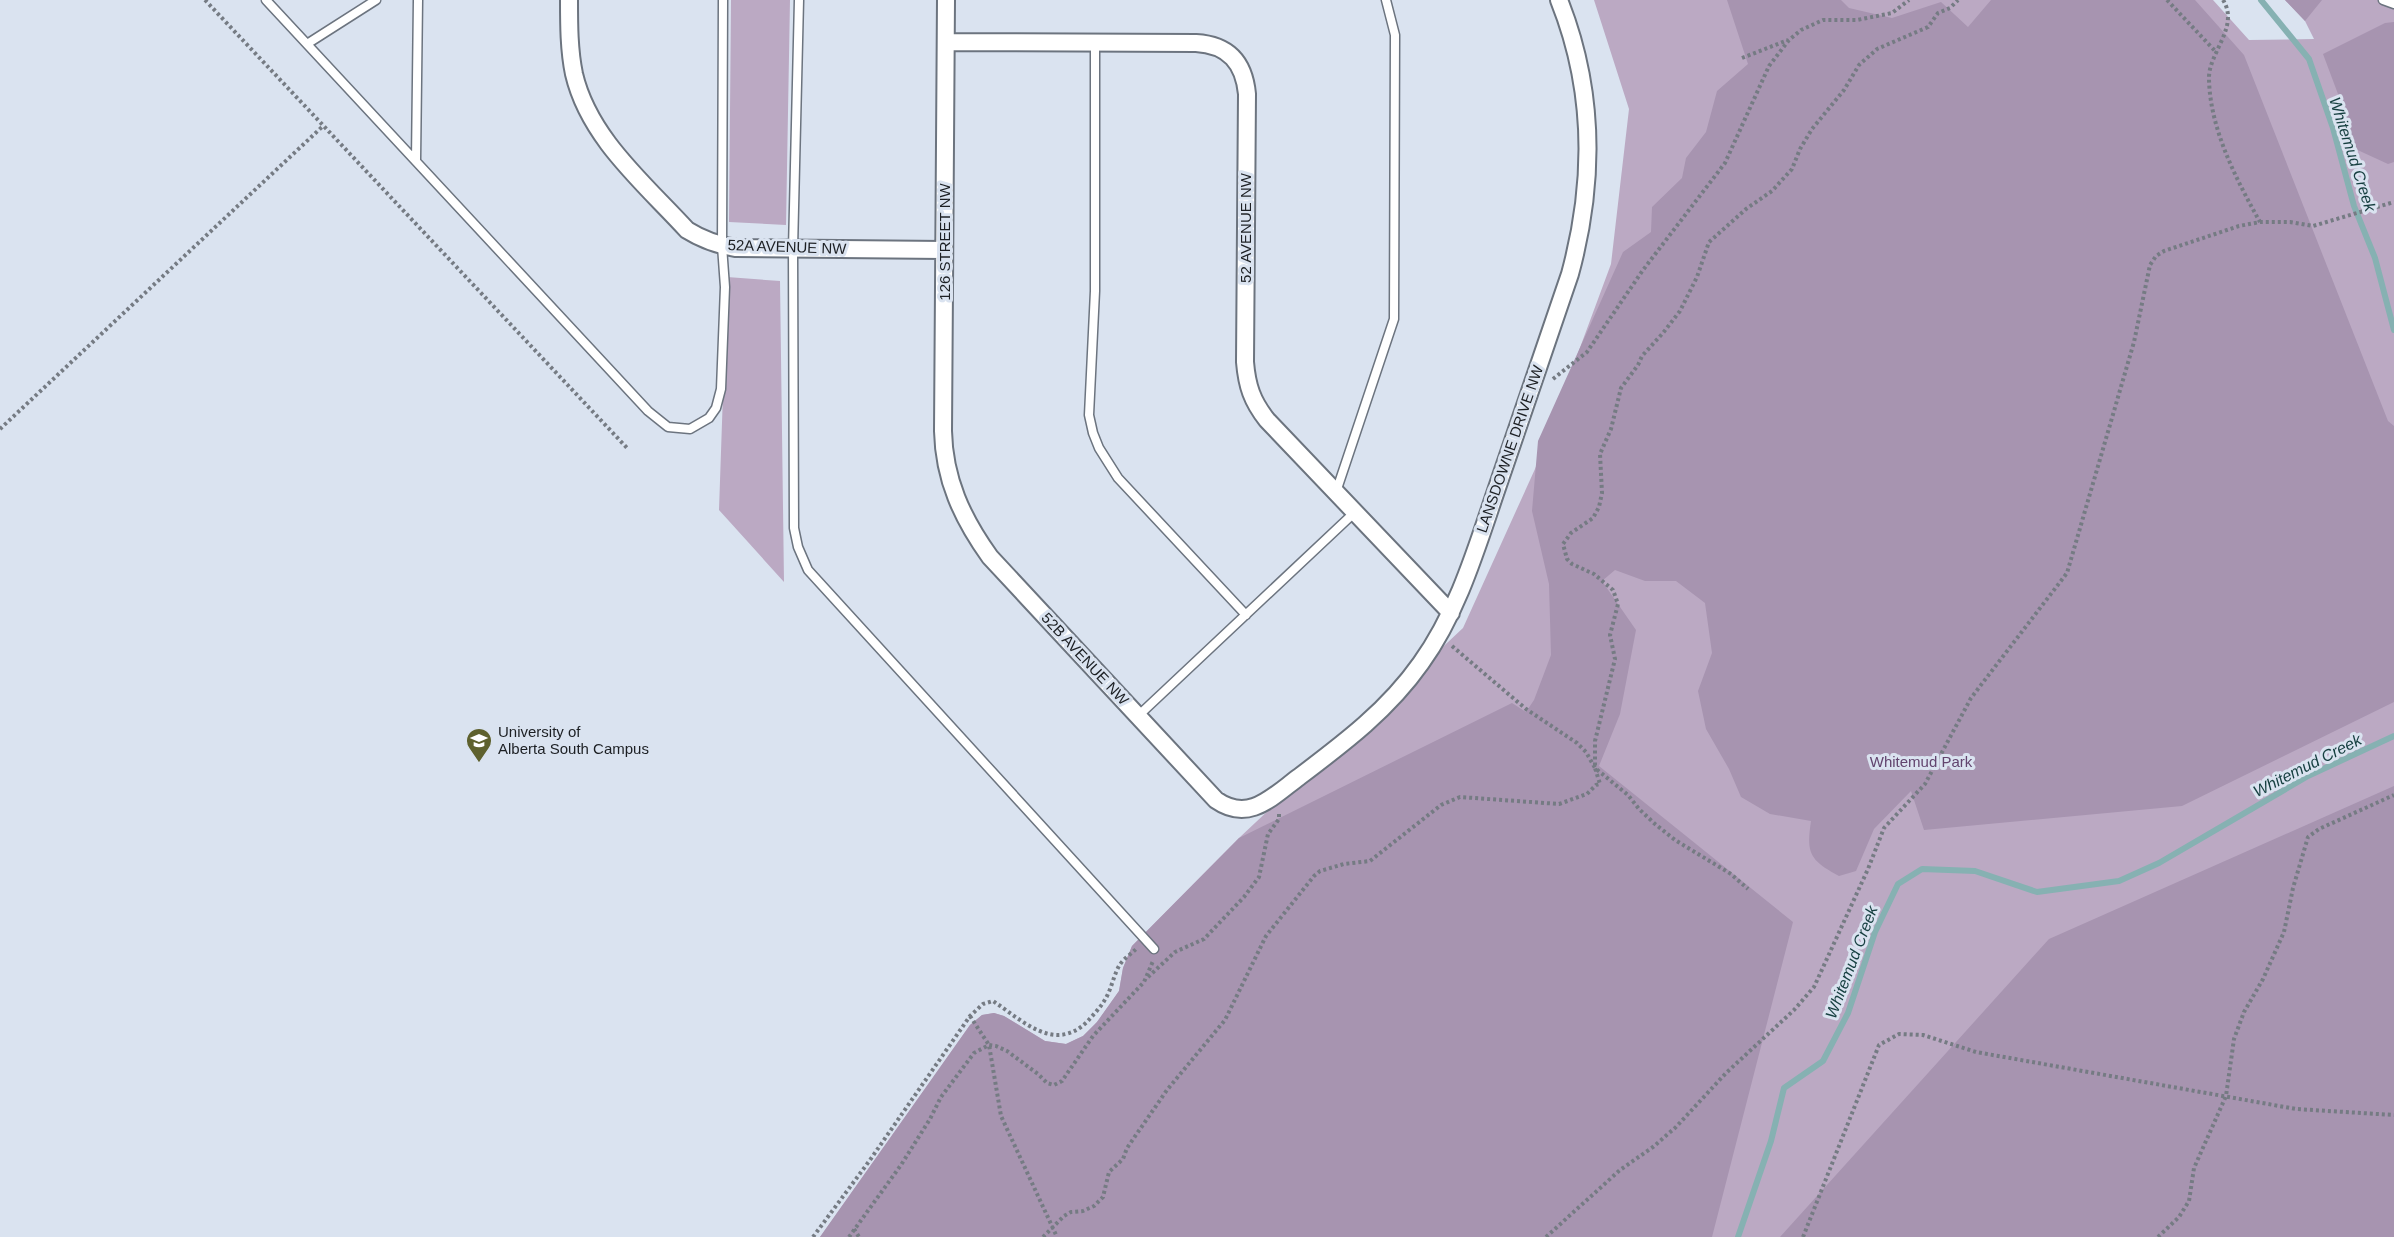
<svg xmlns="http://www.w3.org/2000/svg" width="2394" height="1237" font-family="Arial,sans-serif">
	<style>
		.green { fill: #bba9c3 }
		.forest { fill: #a794b0 }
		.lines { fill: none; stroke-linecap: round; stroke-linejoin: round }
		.stream { stroke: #86b1b2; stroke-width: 6 }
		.service-casing { stroke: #6c747f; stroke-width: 11 }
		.minor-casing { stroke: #6c747f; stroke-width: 20 }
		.path { stroke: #757b83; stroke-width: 4; stroke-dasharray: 3 3; stroke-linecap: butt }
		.service { stroke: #fff; stroke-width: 8 }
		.minor { stroke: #fff; stroke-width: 16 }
		.labels { text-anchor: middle; stroke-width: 6; stroke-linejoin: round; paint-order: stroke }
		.street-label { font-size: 15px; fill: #1c1f23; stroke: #dae3f0 }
		.poi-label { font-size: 15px; fill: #1c1f23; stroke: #dae3f0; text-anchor: start }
		.park-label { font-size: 15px; fill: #62446e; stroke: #dae3f0 }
		.water-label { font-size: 16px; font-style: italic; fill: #163f40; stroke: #dae3f0 }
	</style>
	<rect width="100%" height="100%" fill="#dae3f0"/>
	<!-- green -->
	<path class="green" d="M 731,0 L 790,0 L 786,225 L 729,222 Z
		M 1594,0 L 2213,0 L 2249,40 L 2314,39 L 2305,21 L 2285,0 L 2394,0 L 2394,1237 L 820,1237 L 970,1025 L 982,1015 L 994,1013 L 1004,1016 L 1045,1041 L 1066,1044 L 1083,1036 L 1097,1022 L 1119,991 L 1123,968 L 1132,946 L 1239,838 L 1463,628 L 1535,469 L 1611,264 L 1629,109 Z
		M 727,277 L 780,281 L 784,582 L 719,510 Z"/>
	<!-- forest -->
	<path class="forest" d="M 1727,0 L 1841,0 L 1849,8 L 1892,18 L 1941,2 L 1968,27 L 1991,0 L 2195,0 L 2244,55 L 2388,421 L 2394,426 L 2394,702 L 2182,806 L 1924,830 L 1911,791 L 1874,829 L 1856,871 L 1839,876 C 1810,860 1806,854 1811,821 L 1770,814 L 1741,797 L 1729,769 L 1706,729 L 1698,691 L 1712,653 L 1705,603 L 1676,581 L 1645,581 L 1615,570 L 1602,581 L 1636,630 L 1620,714 L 1599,766 L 1793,922 L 1712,1237 L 820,1237 L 970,1025 L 982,1015 L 994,1013 L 1004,1016 L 1045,1041 L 1066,1044 L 1083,1036 L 1097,1022 L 1119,991 L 1123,968 L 1132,946 L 1239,838 L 1512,703 L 1526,712 L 1534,700 L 1551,655 L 1549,584 L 1532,511 L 1538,441 L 1623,252 L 1651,232 L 1652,207 L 1682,178 L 1686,158 L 1706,132 L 1717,91 L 1748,64 Z
		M 2285,0 L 2322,0 L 2305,21 Z
		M 2394,22 L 2394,162 L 2388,164 L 2351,147 L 2344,110 L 2323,54 L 2385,23 Z
		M 2394,786 L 2394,1237 L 1780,1237 L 2049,939 Z"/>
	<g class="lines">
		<!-- stream -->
		<path class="stream" d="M 2261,0 L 2309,59 L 2333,128 L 2354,206 L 2375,258 L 2394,330
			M 1738,1237 L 1771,1141 L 1784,1088 L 1823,1061 L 1848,1013 L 1875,932 L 1898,884 L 1922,869 L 1975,871 L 2037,892 L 2119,881 L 2159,863 L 2308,776 L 2394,736"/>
		<defs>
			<path id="service" d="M 266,0 L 648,411 L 668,427 L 690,429 L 709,418 L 716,408 L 721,389 L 725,287 L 722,246 L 723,0
				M 799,0 L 793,249 L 794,528 L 798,547 L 808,570 L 1154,949
				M 2383,0 L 2394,4
				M 307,44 L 376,0
				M 1095,44 L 1095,291 L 1089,415 L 1093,433 L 1099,448 L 1118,478 L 1246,615
				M 416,160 L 418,0
				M 1336,492 L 1394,319 L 1395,35 L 1386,0
				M 1138,716 L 1355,512"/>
			<path id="minor" d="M 569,0 C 569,24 569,50 574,74 C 589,138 644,183 687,230 C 703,240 717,245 736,248 L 944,250
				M 946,0 L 943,431 C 944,479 962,518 990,557 L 1216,800 C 1249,823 1272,797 1299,777 C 1344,743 1388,710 1421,663 C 1459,610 1477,546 1498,485 C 1522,415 1546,344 1570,274 C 1595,182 1595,90 1559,0
				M 946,42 L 1196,43 C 1229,45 1244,63 1247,94 L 1245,362 C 1247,386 1252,401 1267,420 L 1451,613"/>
		</defs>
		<!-- service casing -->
		<use href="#service" class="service-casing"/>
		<!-- minor casing -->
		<use href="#minor" class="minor-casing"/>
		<!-- path -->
		<path class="path" d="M 205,0 L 628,449
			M 2167,0 L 2217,53
			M 2223,0 C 2240,27 2208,53 2209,79 C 2210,129 2236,179 2260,222
			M 1742,58 L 1788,40
			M 1553,379 L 1587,352 L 1643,270 L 1725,163 L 1769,66 L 1789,40 L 1801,30 L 1823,20 L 1857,20 L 1892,13 L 1909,0
			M 0,429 L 323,126
			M 1452,646 L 1526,709 L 1577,743 L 1586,752 L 1595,768 L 1628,795 L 1639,809 L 1655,824 L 1675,840 L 1731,874 L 1748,889
			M 1148,977 L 1175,952 L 1204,939 L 1244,897 L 1259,877 L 1268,834 L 1279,819 L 1279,813
			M 970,1016 L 989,1045 L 1001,1116 L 1057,1237
			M 854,1229 L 859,1237
			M 813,1237 L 870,1160 L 970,1016 L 983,1004 L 993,1001 C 1023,1021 1054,1053 1087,1022 C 1094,1014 1102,1006 1107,996 C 1112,986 1114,975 1119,966 C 1123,959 1131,954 1136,949
			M 849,1237 L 901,1165 L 930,1119 L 941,1097 L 974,1053 L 989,1045 L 996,1046 L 1007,1051 L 1038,1074 L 1047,1083 L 1054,1085 L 1062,1081 L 1093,1036 L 1144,982 L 1153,961
			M 1043,1237 L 1064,1216 L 1071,1212 L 1083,1211 L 1094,1206 L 1103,1197 L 1109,1172 L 1123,1159 L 1127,1148 L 1167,1090 L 1225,1020 L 1266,936 L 1314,876 L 1320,871 L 1344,864 L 1370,861 L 1441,805 L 1460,797 L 1559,804 L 1587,794 L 1596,785 L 1600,784 L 1595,768 L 1595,741 L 1615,659 L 1610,635 L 1618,604 L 1613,590 L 1594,574 L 1572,564 L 1567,559 L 1563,544 L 1571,533 L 1593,518 L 1599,507 L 1602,493 L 1600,454 L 1611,429 L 1621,388 L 1638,365 L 1642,356 L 1663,333 L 1680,311 L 1697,277 L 1709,242 L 1746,209 L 1772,191 L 1792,169 L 1800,149 L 1812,129 L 1844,90 L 1859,65 L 1877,49 L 1928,27 L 1938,13 L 1950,8 L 1958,0
			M 1546,1237 L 1620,1170 L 1653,1147 L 1676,1127 L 1726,1073 L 1794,1010 L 1814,987 L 1868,869 L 1884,828 L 1925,784 L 1971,698 L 2067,573 L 2134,342 L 2150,265 L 2156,256 L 2164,251 L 2239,226 L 2260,222 L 2290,222 L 2313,226 L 2394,202
			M 1803,1237 L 1879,1045 L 1899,1034 L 1923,1035 L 1976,1052 L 2296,1109 L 2394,1115
			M 2158,1237 L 2179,1217 L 2189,1201 L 2194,1168 L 2226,1096 L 2234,1039 L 2244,1012 L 2263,979 L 2284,932 L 2293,888 L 2308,837 L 2319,829 L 2394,795"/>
		<!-- service -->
		<use href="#service" class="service"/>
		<!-- minor -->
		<use href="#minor" class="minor"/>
	</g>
	<!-- icons -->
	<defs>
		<symbol id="university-pin" viewBox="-11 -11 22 30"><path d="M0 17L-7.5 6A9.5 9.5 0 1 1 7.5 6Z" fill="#5e612e" stroke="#dae3f0"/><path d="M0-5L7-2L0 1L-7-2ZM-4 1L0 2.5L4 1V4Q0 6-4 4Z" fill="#fff"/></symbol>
	</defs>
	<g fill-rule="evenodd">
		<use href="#university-pin" x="464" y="726" width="30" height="40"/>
	</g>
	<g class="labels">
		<!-- street labels -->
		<g class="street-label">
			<text transform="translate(1246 228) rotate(-90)" y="5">52 AVENUE NW</text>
			<text transform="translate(945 242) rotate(-90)" y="5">126 STREET NW</text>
			<text transform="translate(787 247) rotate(2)" y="5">52A AVENUE NW</text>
			<text transform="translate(1510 449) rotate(-71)" y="5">LANSDOWNE DRIVE NW</text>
			<text transform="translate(1085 659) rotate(47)" y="5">52B AVENUE NW</text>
		</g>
		<!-- poi labels -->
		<g class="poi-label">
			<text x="498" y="737">University of<tspan x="498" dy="17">Alberta South Campus</tspan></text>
		</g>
		<!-- park labels -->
		<g class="park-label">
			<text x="1921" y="767">Whitemud Park</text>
		</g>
		<!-- water labels -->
		<g class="water-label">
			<text transform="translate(2353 154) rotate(72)" y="6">Whitemud Creek</text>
			<text transform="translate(2307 765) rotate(-27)" y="6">Whitemud Creek</text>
			<text transform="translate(1851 962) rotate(-69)" y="6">Whitemud Creek</text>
		</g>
	</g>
</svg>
